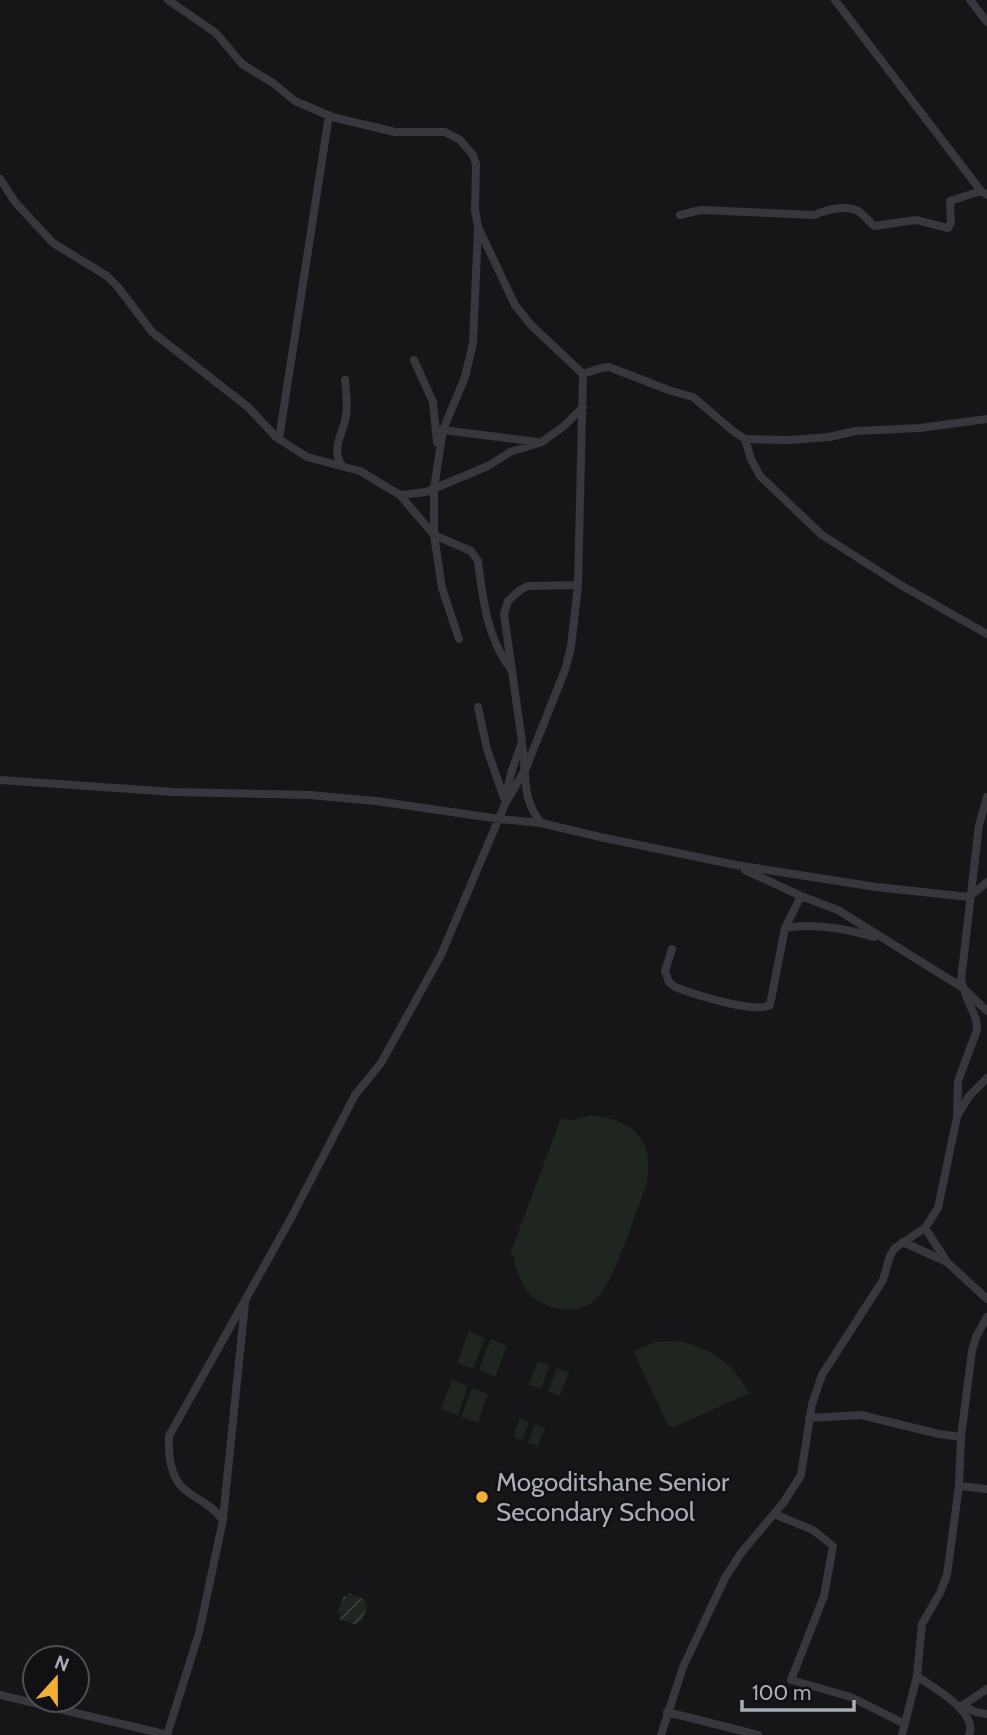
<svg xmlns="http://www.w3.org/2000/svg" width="987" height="1735" font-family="Cabin,sans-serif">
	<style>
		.garden { fill: url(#garden-furrows) }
		.pitch { fill: #1e261f }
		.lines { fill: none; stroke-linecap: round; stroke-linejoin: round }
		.street { stroke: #37383d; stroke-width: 8 }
		.poi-dot { fill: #f2b134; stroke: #111113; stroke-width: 2.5 }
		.labels { text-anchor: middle; stroke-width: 5; stroke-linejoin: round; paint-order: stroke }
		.poi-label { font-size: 26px; fill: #a8adb8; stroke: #111113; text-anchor: start }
	</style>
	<defs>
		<pattern id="garden-furrows" width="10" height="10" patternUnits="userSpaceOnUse" patternTransform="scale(1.75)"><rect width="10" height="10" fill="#1e261f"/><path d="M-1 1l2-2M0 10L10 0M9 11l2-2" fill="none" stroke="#3c433d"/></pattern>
	</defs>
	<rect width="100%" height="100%" fill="#161618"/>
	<!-- garden -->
	<path class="garden" d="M 349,1593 L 366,1600 L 365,1603 L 368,1605 L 361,1623 L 358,1622 L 357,1625 L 339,1619 L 341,1614 L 337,1613 L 344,1596 L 347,1597 Z"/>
	<!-- pitch -->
	<path class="pitch" d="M 591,1115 C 635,1121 656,1140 646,1186 C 639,1205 632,1224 625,1243 C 611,1278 598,1324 548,1306 C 525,1297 518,1278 513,1255 L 510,1254 L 561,1118 L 570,1121 Z
		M 469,1332 L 485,1338 L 473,1369 L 457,1363 Z
		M 491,1339 L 507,1346 L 495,1377 L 479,1370 Z
		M 681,1341 C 719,1353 728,1360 750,1393 L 674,1427 L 668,1425 L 633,1351 L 656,1342 Z
		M 538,1361 L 550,1365 L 541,1389 L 528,1385 Z
		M 557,1368 L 569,1372 L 560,1396 L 548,1392 Z
		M 452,1380 L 468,1386 L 458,1415 L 441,1409 Z
		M 472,1388 L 488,1394 L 478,1423 L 461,1417 Z
		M 520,1418 L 529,1422 L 523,1440 L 513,1437 Z
		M 535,1424 L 545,1428 L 538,1446 L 528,1443 Z"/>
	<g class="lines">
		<!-- street -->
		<path class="street" d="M 835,0 L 981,191 L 987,195
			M 970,0 L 987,22
			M 0,179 L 15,202 L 53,243 L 107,276 L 118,287 L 152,332 L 248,407 L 276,437 L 307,457 L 360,471 L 400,495 L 434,535 L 471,551 L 478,561 C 483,601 487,638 512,671
			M 680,215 L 701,210 L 814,215 C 826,210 842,205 856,210 C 863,213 868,221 874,226 L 916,220 L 948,228 L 951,223 L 950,201 L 981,191
			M 414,360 L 433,402 L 437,442
			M 583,374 L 601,368 L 609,367 L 671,391 L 693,397 L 733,431 L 745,439 L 790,440 L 829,437 L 856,431 L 920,428 L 987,419
			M 443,430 L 538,442
			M 279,439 L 329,115
			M 745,439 L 751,459 L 760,476 L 822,535 L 899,584 L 987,634
			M 342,466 C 330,447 344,434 346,415 C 348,404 346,391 345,380
			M 400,495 L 426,492 L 488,466 L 510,452 L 542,442 L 564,426 L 583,407
			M 459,639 L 442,588 L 434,535 L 434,488 L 443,430 L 465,377 L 473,343 L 478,228
			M 478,707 L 487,749 L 504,798
			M 522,745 C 528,777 520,796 541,823
			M 0,780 L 174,792 L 310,795 L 376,801 L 500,819 L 541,823 L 600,837 L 736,865 L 876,887 L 969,897 L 987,882
			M 505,798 L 512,770 L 522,742 L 504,614 L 508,601 L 520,590 L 528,586 L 578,585
			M 801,896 L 838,910 L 963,988 L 987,1011
			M 785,928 C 813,923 847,929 874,937
			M 672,949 L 665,971 L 669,982 L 675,987 C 693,994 755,1014 770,1005 L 785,928 L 801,896 L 745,870
			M 958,1114 L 970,1095 L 987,1078
			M 925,1228 L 947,1262 L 987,1299
			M 903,1242 L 947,1262
			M 809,1418 L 861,1415 L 939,1434 L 961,1437
			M 959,1486 L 987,1489
			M 774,1514 L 813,1530 L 833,1546 L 824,1596 L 791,1680 L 851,1697 L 905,1724
			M 223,1519 L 245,1303
			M 917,1676 C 932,1687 979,1712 969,1735
			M 0,1695 L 168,1735
			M 964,1705 L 975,1712 L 987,1714
			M 960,1707 L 987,1689
			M 667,1712 L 758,1735
			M 167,1735 L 199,1633 L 223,1520 C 210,1503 198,1501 184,1489 C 170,1477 168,1453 169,1436 L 290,1220 L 355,1095 L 381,1063 L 441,955 L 505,804 L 526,768 L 565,670 L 571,647 L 578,585 L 583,374 L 531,325 L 515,305 L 478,227 L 475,210 L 476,164 L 473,155 L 460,140 L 445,132 L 395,132 L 332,117 L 295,101 L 273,83 L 242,64 L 216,33 L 168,0
			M 661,1735 L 683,1667 L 725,1578 L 741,1553 L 784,1502 L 801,1475 L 812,1404 L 822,1375 L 883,1280 L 890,1256 L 895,1248 L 925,1228 L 938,1208 L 957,1117 L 958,1081 L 977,1030 L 976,1019 L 966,996 L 961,980 L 979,825 L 987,797
			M 902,1735 L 917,1676 L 922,1624 L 940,1593 L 947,1575 L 959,1486 L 961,1437 L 972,1351 L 976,1337 L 987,1317"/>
	</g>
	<!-- markers -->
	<circle class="poi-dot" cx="482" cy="1497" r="7"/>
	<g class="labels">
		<!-- poi labels -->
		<g class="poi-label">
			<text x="496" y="1491">Mogoditshane Senior<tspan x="496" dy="30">Secondary School</tspan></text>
		</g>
	</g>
	<!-- north arrow -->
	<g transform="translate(56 1679) rotate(21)"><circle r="33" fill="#111113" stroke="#4d4f55" stroke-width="2"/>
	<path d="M0-5L12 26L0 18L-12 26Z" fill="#f2b134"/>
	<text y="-10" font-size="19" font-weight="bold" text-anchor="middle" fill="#a8adb8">N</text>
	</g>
	<!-- scale -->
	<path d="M742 1700v10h112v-10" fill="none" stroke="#a8adb8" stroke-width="3.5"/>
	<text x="752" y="1700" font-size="21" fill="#a8adb8" stroke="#111113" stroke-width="5" paint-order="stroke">100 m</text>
</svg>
